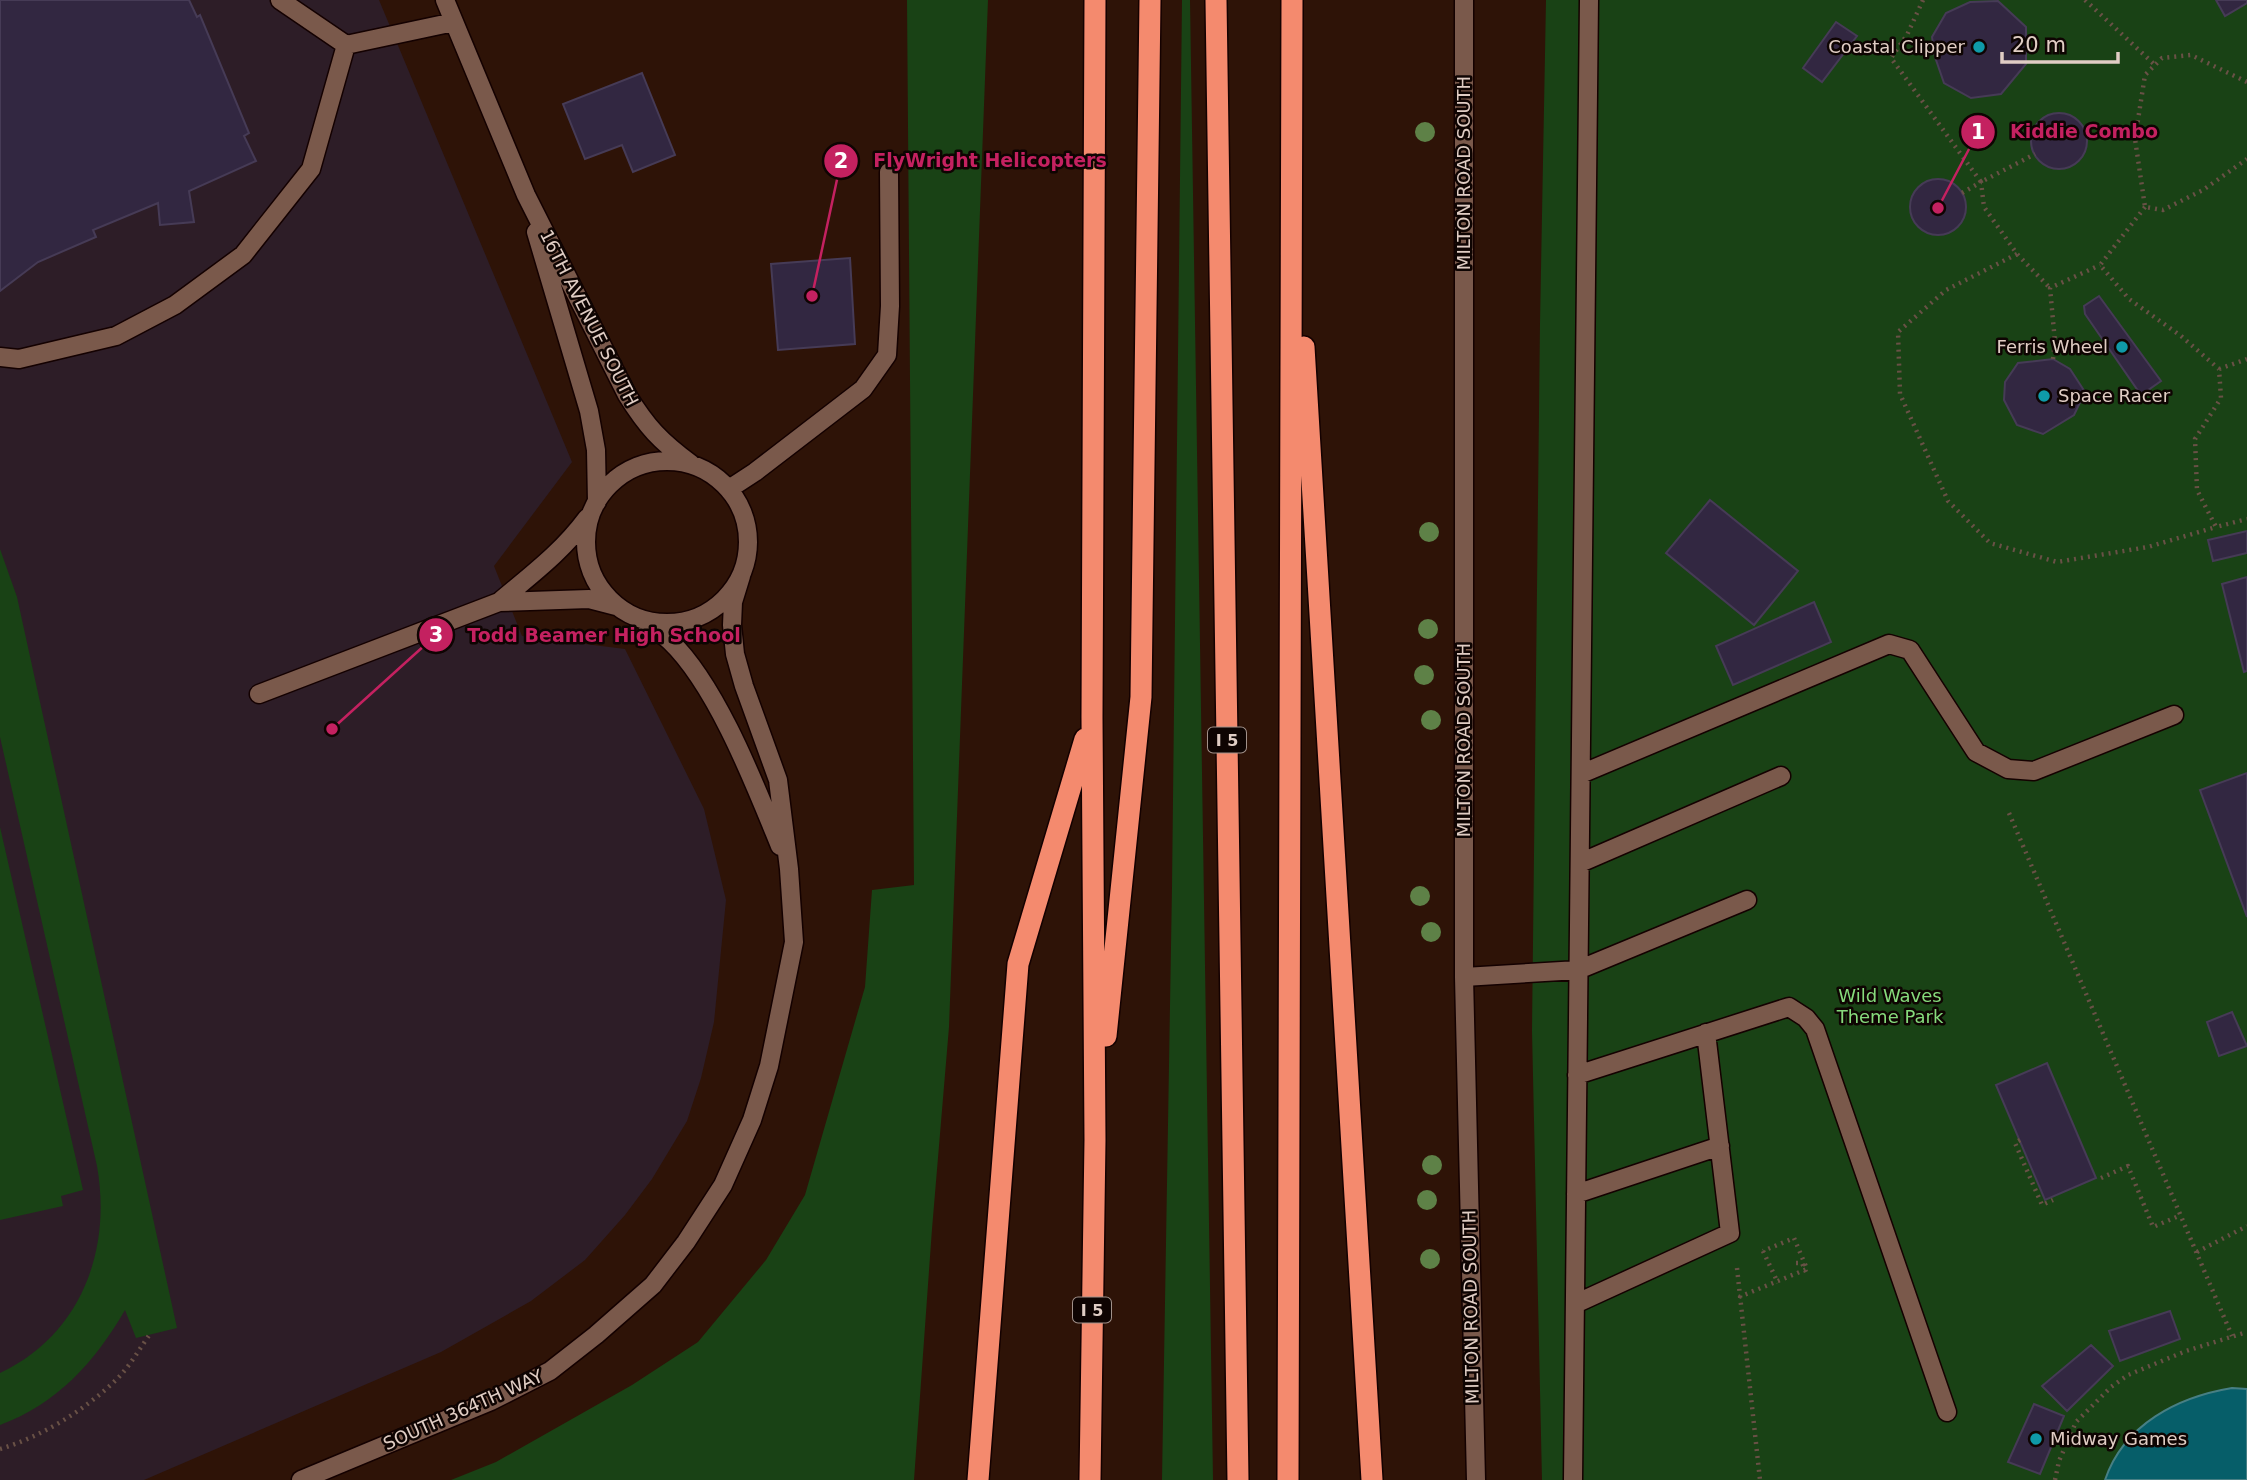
<svg xmlns="http://www.w3.org/2000/svg" width="2247" height="1480" font-family="'DejaVu Sans',sans-serif">
	<style>
		.education { fill: #2d1d27 }
		.green { fill: #194215 }
		.water { fill: #065e69; stroke: #477f84; stroke-width: 2 }
		.building { fill: #322741; stroke: #463b56; stroke-width: 2 }
		.lines { fill: none; stroke-linecap: round; stroke-linejoin: round }
		.minor-casing { stroke: #140100; stroke-width: 21 }
		.highway-casing { stroke: #140100; stroke-width: 24 }
		.path { stroke: #695146; stroke-width: 4.5; stroke-dasharray: 2 5; stroke-linecap: butt }
		.minor { stroke: #7a594b; stroke-width: 18 }
		.highway { stroke: #f48a6e; stroke-width: 21 }
		.path-bridge { stroke: #695146; stroke-width: 4.5; stroke-dasharray: 2 5; stroke-linecap: butt }
		.tree { fill: #5e8147 }
		.culture-dot { fill: #0f9aa8; stroke: #0e0402; stroke-width: 2.5 }
		.labels { text-anchor: middle; stroke-width: 5; stroke-linejoin: round; paint-order: stroke }
		.shield { fill: #0e0402; stroke: #a1918a; stroke-width: 2 }
		.shield-label { font-size: 16px; font-weight: bold; fill: #e0cdc4 }
		.poi-label { font-size: 18px; fill: #e0cdc4; stroke: #0e0402; text-anchor: end }
		.street-label { font-size: 18px; fill: #e0cdc4; stroke: #0e0402 }
		.park-label { font-size: 18px; fill: #86db7c; stroke: #0e0402 }
		.leader { fill: none; stroke: #c42160; stroke-width: 2.5 }
		.callout-dot { fill: #c42160; stroke: #0e0402; stroke-width: 2.5 }
		.mark-label { font-size: 21px; text-anchor: middle; font-weight: bold; fill: #fff }
		.callout-label { font-size: 19px; text-anchor: middle; font-weight: bold; fill: #c42160; stroke: #0e0402; stroke-width: 5; stroke-linejoin: round; paint-order: stroke }
	</style>
	<rect width="100%" height="100%" fill="#2e1307"/>
	<!-- education -->
	<path class="education" d="M 0,0 L 379,0 L 572,462 L 494,566 L 522,636 L 625,649 L 704,809 L 726,900 L 714,1022 L 701,1078 L 687,1121 L 652,1179 L 625,1215 L 585,1260 L 531,1301 L 441,1352 L 144,1480 L 0,1480 Z"/>
	<!-- green -->
	<path class="green" d="M 907,0 L 988,0 L 949,1027 L 932,1229 L 914,1480 L 451,1480 L 496,1462 L 632,1385 L 698,1342 L 766,1260 L 805,1195 L 865,987 L 872,890 L 914,885 Z
		M 1182,0 L 1190,0 L 1213,1480 L 1162,1480 L 1172,887 Z
		M 1546,0 L 2247,0 L 2247,1480 L 1542,1480 L 1532,1031 L 1540,323 Z
		M 0,549 L 17,597 L 177,1328 L 136,1338 L 125,1310 C 95,1362 57,1404 0,1425 L 0,1373 C 81,1335 112,1250 97,1166 L 0,737 Z
		M 0,827 L 83,1190 L 61,1196 L 63,1206 L 0,1220 Z"/>
	<!-- water -->
	<path class="water" d="M 2232,1388 L 2247,1389 L 2247,1480 L 2105,1480 C 2124,1424 2178,1397 2232,1388 Z"/>
	<!-- building -->
	<path class="building" d="M 0,0 L 189,0 L 197,17 L 200,15 L 249,133 L 244,136 L 256,161 L 189,191 L 194,222 L 160,225 L 158,203 L 93,230 L 96,237 L 38,262 L 0,291 Z
		M 2216,0 L 2247,0 L 2247,3 L 2225,16 Z
		M 1998,1 L 2026,27 L 2026,64 L 2001,94 L 1971,98 L 1944,83 L 1935,57 L 1932,37 L 1946,13 L 1970,2 Z
		M 1836,22 L 1857,36 L 1822,82 L 1803,68 Z
		M 642,73 L 675,155 L 633,172 L 622,145 L 585,159 L 563,104 Z
		M2031 141a28 28 0 1 1 56 0a28 28 0 1 1-56 0Z
		M1910 207a28 28 0 1 1 56 0a28 28 0 1 1-56 0Z
		M 850,258 L 855,344 L 778,350 L 771,264 Z
		M 2099,296 L 2161,381 L 2141,395 L 2085,314 L 2084,306 Z
		M 2053,359 L 2070,369 L 2085,392 L 2074,415 L 2043,434 L 2017,425 L 2004,400 L 2005,382 L 2018,363 Z
		M 1710,500 L 1798,571 L 1754,625 L 1666,553 Z
		M 2247,531 L 2247,553 L 2213,561 L 2208,540 Z
		M 2247,577 L 2247,671 L 2244,672 L 2222,584 Z
		M 1814,602 L 1831,642 L 1733,685 L 1716,646 Z
		M 2247,773 L 2247,917 L 2200,790 Z
		M 2232,1012 L 2247,1046 L 2219,1056 L 2207,1022 Z
		M 2047,1063 L 2096,1178 L 2045,1200 L 1996,1085 Z
		M 2170,1311 L 2180,1339 L 2120,1361 L 2109,1331 Z
		M 2091,1345 L 2113,1366 L 2067,1411 L 2042,1386 Z
		M 2034,1404 L 2064,1416 L 2040,1474 L 2008,1462 Z"/>
	<g class="lines">
		<defs>
			<path id="minor" d="M 280,0 L 346,45 L 454,22
				M 445,0 L 526,195 L 627,395 C 647,427 660,441 691,464
				M 1464,0 L 1464,977 L 1476,1480
				M 536,232 L 589,411 L 596,450 L 597,502
				M 0,357 L 19,359 L 116,336 L 175,305 L 243,255 L 311,169 L 346,45
				M586 542a81 81 0 1 1 162 0a81 81 0 1 1-162 0Z
				M 729,489 L 755,472 L 863,389 L 887,355 L 890,306 L 889,172
				M 499,602 C 532,574 561,553 587,518
				M 644,621 C 653,628 662,634 670,641 C 717,686 755,785 780,846
				M 259,694 L 499,602 L 589,599 L 616,606
				M 1581,774 L 1889,644 L 1910,650 L 1976,752 L 2008,769 L 2034,771 L 2174,715
				M 1580,863 L 1781,776
				M 1464,977 L 1578,970 L 1747,900
				M 1577,1075 L 1789,1007 L 1806,1018 L 1815,1029 L 1947,1412
				M 1576,1194 L 1720,1146
				M 1575,1304 L 1730,1233 L 1706,1033
				M 301,1480 L 491,1401 L 550,1371 L 596,1335 L 653,1285 L 686,1242 L 723,1185 L 752,1120 L 769,1066 L 794,942 L 789,869 L 778,780 L 744,686 L 735,654 L 732,625 L 733,602 L 741,576
				M 1573,1480 L 1589,0"/>
			<path id="highway" d="M 1216,0 L 1238,1480
				M 1304,347 L 1372,1480
				M 1106,1036 L 1141,697 L 1150,0
				M 978,1480 L 1018,964 L 1085,739
				M 1090,1480 L 1095,1140 L 1092,717 L 1095,0
				M 1288,1480 L 1292,0"/>
		</defs>
		<!-- minor casing -->
		<use href="#minor" class="minor-casing"/>
		<!-- highway casing -->
		<use href="#highway" class="highway-casing"/>
		<!-- path -->
		<path class="path" d="M 1923,0 L 1907,35 L 1891,58 L 1981,182 L 2035,154
			M 2085,0 L 2155,65
			M 2247,82 L 2191,55 L 2162,58 L 2145,75 L 2135,139 L 2145,207 L 2163,210 L 2203,190 L 2247,159
			M 1962,193 L 1981,182 L 1984,207 L 2017,254 L 2050,288
			M 2145,207 L 2100,265 L 2129,299 L 2181,336 L 2219,369 L 2221,398 L 2195,439 L 2197,490 L 2216,527 L 2247,519
			M 2017,254 L 1946,290 L 1898,332 L 1900,394 L 1948,501 L 1990,543 L 2057,562 L 2148,547 L 2216,527
			M 2053,359 L 2055,342 L 2050,288 L 2100,265
			M 2219,369 L 2247,359
			M 2009,813 L 2232,1336
			M 2020,1140 L 2015,1143 L 2042,1205 L 2053,1200
			M 2101,1178 L 2128,1166 L 2153,1227 L 2181,1215
			M 2197,1252 L 2247,1226
			M 1737,1268 L 1760,1480
			M 1739,1297 L 1807,1269 L 1794,1238 L 1763,1251
			M 0,1449 C 43,1436 85,1410 117,1379 C 130,1366 140,1348 150,1334
			M 2055,1480 L 2059,1461 L 2076,1422 L 2111,1387 L 2128,1375 L 2186,1351 L 2247,1332"/>
		<!-- minor -->
		<use href="#minor" class="minor"/>
		<!-- highway -->
		<use href="#highway" class="highway"/>
		<!-- path-bridge -->
		<path class="path-bridge" d="M 1763,1251 L 1778,1283
			M 1796,1263 L 1802,1263 L 1806,1272"/>
	</g>
	<!-- trees -->
	<g class="tree">
		<circle cx="1425" cy="132" r="10"/>
		<circle cx="1429" cy="532" r="10"/>
		<circle cx="1428" cy="629" r="10"/>
		<circle cx="1424" cy="675" r="10"/>
		<circle cx="1431" cy="720" r="10"/>
		<circle cx="1420" cy="896" r="10"/>
		<circle cx="1431" cy="932" r="10"/>
		<circle cx="1432" cy="1165" r="10"/>
		<circle cx="1427" cy="1200" r="10"/>
		<circle cx="1430" cy="1259" r="10"/>
	</g>
	<!-- markers -->
	<g class="culture-dot">
		<circle cx="1979" cy="47" r="7"/>
		<circle cx="2122" cy="347" r="7"/>
		<circle cx="2044" cy="396" r="7"/>
		<circle cx="2036" cy="1439" r="7"/>
	</g>
	<g class="labels">
		<!-- shield labels -->
		<g class="shield">
			<rect x="1208" y="727.5" width="38" height="25" rx="5"/>
			<rect x="1073" y="1297.5" width="38" height="25" rx="5"/>
		</g>
		<g class="shield-label">
			<text x="1227" y="746">I 5</text>
			<text x="1092" y="1316">I 5</text>
		</g>
		<!-- poi labels -->
		<g class="poi-label">
			<text x="1965" y="53">Coastal Clipper</text>
			<text x="2108" y="353">Ferris Wheel</text>
			<text x="2058" y="402" text-anchor="start">Space Racer</text>
			<text x="2050" y="1445" text-anchor="start">Midway Games</text>
		</g>
		<!-- street labels -->
		<g class="street-label">
			<text transform="translate(1464 173) rotate(-90)" y="6">MILTON ROAD SOUTH</text>
			<text transform="translate(589 318) rotate(63)" y="6">16TH AVENUE SOUTH</text>
			<text transform="translate(1464 740) rotate(-90)" y="6">MILTON ROAD SOUTH</text>
			<text transform="translate(1471 1307) rotate(-91)" y="6">MILTON ROAD SOUTH</text>
			<text transform="translate(463 1410) rotate(-24)" y="6">SOUTH 364TH WAY</text>
		</g>
		<!-- park labels -->
		<g class="park-label">
			<text x="1890" y="1002">Wild Waves<tspan x="1890" dy="21">Theme Park</tspan></text>
		</g>
	</g>
	<!-- callouts -->
	<path class="leader" d="M1938 208L1978 132M812 296L841 161M332 729L436 635"/>
	<g class="callout-dot">
		<circle cx="1938" cy="208" r="7"/>
		<circle cx="812" cy="296" r="7"/>
		<circle cx="332" cy="729" r="7"/>
		<circle cx="1978" cy="132" r="18"/>
		<circle cx="841" cy="161" r="18"/>
		<circle cx="436" cy="635" r="18"/>
	</g>
	<g class="mark-label">
		<text x="1978" y="139">1</text>
		<text x="841" y="168">2</text>
		<text x="436" y="642">3</text>
	</g>
	<g class="callout-label">
		<text x="2084" y="138">Kiddie Combo</text>
		<text x="990" y="167">FlyWright Helicopters</text>
		<text x="604" y="642">Todd Beamer High School</text>
	</g>
	<!-- scale -->
	<path d="M2002 52v10h116v-10" fill="none" stroke="#e0cdc4" stroke-width="3.5"/>
	<text x="2012" y="52" font-size="21" fill="#e0cdc4" stroke="#0e0402" stroke-width="5" paint-order="stroke">20 m</text>
</svg>
